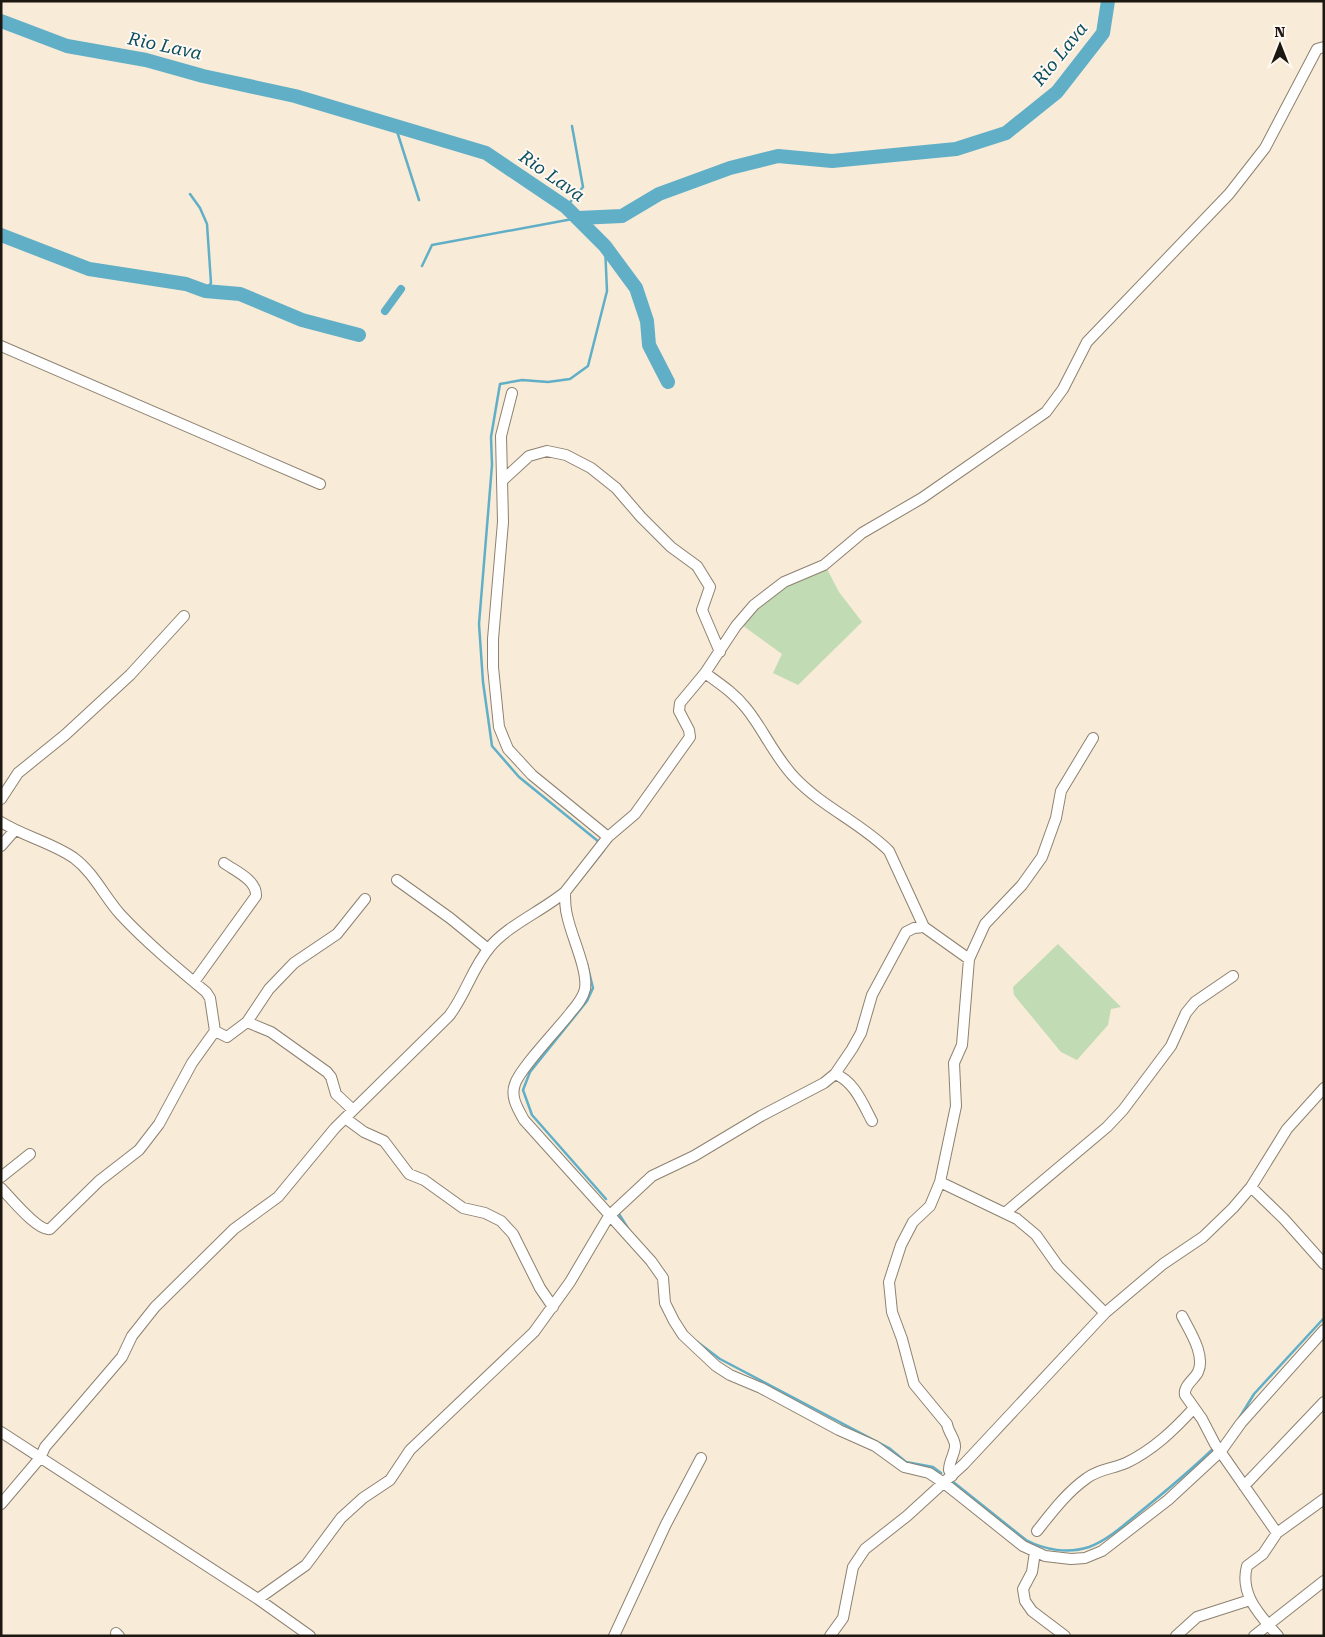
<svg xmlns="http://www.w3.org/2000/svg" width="1325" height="1637" font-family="'Roboto Serif',serif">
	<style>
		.green { fill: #c1dbb4 }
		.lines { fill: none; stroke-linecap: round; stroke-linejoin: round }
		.stream { stroke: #60afc7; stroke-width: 2.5 }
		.canal { stroke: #60afc7; stroke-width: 8 }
		.river { stroke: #60afc7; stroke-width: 14 }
		.minor-casing { stroke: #8d8170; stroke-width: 12 }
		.minor { stroke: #fff; stroke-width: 10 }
		.labels { text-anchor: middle; stroke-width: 4; stroke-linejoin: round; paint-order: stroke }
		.water-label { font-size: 18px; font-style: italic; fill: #094f61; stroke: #fff9f2 }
	</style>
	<rect width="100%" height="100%" fill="#f8ebd8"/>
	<!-- green -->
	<path class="green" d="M 827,569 L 839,592 L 862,622 L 798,685 L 773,673 L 782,654 L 742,625 C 767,592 788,583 827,569 Z
		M 1058,944 L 1121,1007 L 1111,1009 L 1108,1025 L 1077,1060 L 1061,1052 L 1014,995 L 1013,987 Z"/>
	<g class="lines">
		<!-- stream -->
		<path class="stream" d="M 395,125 L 419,200
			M 190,194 L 200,208 L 207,224 L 211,283 L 205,291
			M 566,207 L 583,187 L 572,126
			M 422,266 L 432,245 L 578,218
			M 599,842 L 519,777 L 492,746 L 483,682 L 479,624 L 492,465 L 491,437 L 500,384 L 522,380 L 548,382 L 570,379 L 588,366 L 607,291 L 605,246
			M 581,879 L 604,850
			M 587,964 L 593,988 L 587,1001 L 530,1072 L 523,1090 L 532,1115 L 606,1199
			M 619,1214 L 631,1233
			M 696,1341 L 720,1359 L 889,1448 L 906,1462 L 933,1467 L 941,1473
			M 1238,1420 L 1254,1394 L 1324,1318
			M 952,1481 L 1026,1540 C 1045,1550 1068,1554 1089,1547 C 1108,1540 1125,1524 1140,1512 C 1166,1491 1191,1470 1215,1447"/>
		<!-- canal -->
		<path class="canal" d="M 385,311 L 401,289"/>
		<!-- river -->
		<path class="river" d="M 1,21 L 67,46 L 146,60 L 203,76 L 295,96 L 486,153 L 566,207 L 605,246 L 636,288 L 647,321 L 649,345 L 668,382
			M 578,218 L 622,216 L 659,194 L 730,168 L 778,156 L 832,161 L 956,149 L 1006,133 L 1057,92 L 1103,33 L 1108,1
			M 1,235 L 89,269 L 186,284 L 205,291 L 240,294 L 302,320 L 359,335"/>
		<defs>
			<path id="minor" d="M 1324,47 L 1317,49 L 1265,148 L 1229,194 L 1087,342 L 1063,389 L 1046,412 L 922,498 L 862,533 L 824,565 L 784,582 L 754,605 L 736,626 L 705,673 L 680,703 L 679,711 L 689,730 L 690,737 L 635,814 L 608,837 L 565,892 C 565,900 565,908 567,915 C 571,936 588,969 585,989 C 583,998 577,1005 571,1012 C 559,1028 520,1068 515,1084 C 510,1097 518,1109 524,1120 L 651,1261 L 663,1278 L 665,1303 L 674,1321 L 683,1335 L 716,1366 L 730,1375 L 761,1388 L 839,1430 L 875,1446 L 904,1467 L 929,1473 L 944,1483 L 1023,1546 L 1045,1556 L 1071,1559 L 1085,1558 L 1102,1551 L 1168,1500 L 1221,1451 L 1241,1423 L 1324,1330
				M 1,346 L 320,484
				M 512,393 L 501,436 L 503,522 L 493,639 L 493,667 L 499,727 L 508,749 L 532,775 L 608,837
				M 503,480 L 529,456 L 547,451 L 566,455 L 591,468 L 616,488 L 641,517 L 671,547 L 697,566 L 710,587 L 702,610 L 720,652
				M 705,673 C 720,684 734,693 746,708 C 764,730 775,758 796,779 C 824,808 861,823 889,851 L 924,927
				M 1,799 L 18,773 L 65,735 L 130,675 L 184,616
				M 1,822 C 23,836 53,843 74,858 C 94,873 104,896 120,914 C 146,942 176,967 206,992 L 210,998 L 215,1031 L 192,1063 L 159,1124 L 139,1150 L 99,1181 L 50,1229 C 38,1232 10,1197 1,1188
				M 1,846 L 15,830
				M 397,880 L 450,918 L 488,949
				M 969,959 L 985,924 L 1022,885 L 1042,857 L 1056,818 L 1061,791 L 1093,738
				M 194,982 L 256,896 C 257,880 235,871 224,863
				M 247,1022 L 271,1032 L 327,1072 L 331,1077 L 336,1094 L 353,1110
				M 215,1031 L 227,1037 L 247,1022 L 269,989 L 294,963 L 337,934 L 365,899
				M 835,1074 C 854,1081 863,1104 872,1121
				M 345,1118 L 364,1132 L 384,1141 L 409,1174 L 424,1180 L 463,1208 L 485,1213 L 501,1221 L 513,1234 L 540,1288 L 553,1307
				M 1,1177 L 30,1154
				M 940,1182 L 1017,1219 L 1036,1235 L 1058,1266 L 1105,1313
				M 1251,1187 L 1284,1219 L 1324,1264
				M 1006,1212 L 1107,1127 L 1123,1110 L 1171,1046 L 1186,1013 L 1195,1002 L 1233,976
				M 1182,1316 C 1189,1330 1206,1355 1198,1372 C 1194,1380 1183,1386 1185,1395 L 1202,1419 L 1215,1444 L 1277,1533 L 1263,1554 L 1247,1566 C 1239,1595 1261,1616 1278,1636
				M 1,1432 L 258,1599 L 310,1636
				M 1244,1486 L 1324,1402
				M 1,1504 L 40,1458 L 45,1447 L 122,1357 L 132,1336 L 155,1307 L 234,1229 L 278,1197 L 335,1128 L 449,1016 C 466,994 472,968 490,947 C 507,926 542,911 565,892
				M 1037,1531 C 1052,1512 1067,1492 1087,1478 C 1099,1469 1112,1469 1126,1463 C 1153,1450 1174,1430 1194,1408
				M 1277,1533 L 1324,1499
				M 1035,1552 L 1032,1572 L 1023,1589 L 1025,1601 L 1032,1611 L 1065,1636
				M 258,1599 L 306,1565 L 341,1518 L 363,1498 L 390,1480 L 410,1450 L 534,1332 L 570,1282 L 609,1216 L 652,1176 L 694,1156 L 761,1116 L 824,1083 L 835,1074 L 852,1049 L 861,1033 L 872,995 L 906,932 L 914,928 L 924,927 L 969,959 L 962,1045 L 954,1063 L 956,1106 L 940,1182 L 930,1206 L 913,1222 L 901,1245 L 889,1282 L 892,1312 L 902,1339 L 914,1384 L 947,1424 C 948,1432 956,1440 955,1447 C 954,1455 949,1462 949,1470 L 952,1476
				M 116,1633 L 119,1636
				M 614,1636 L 666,1524 L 701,1458
				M 830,1636 L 843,1618 L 853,1567 L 865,1549 L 907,1516 L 964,1464 L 1105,1313 L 1163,1264 L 1203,1237 L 1233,1208 L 1251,1187 L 1287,1129 L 1324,1088
				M 1176,1636 L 1197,1617 L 1250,1600
				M 1254,1636 L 1324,1581"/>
		</defs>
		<!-- minor casing -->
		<use href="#minor" class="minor-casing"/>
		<!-- minor -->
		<use href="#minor" class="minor"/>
	</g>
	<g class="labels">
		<!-- water labels -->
		<g class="water-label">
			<text transform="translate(165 46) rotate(12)" y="6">Rio Lava</text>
			<text transform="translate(1060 54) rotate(-51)" y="6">Rio Lava</text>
			<text transform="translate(552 176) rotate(35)" y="6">Rio Lava</text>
		</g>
	</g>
	<!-- border -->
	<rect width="1325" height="1637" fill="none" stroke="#1c1710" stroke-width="5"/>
	<!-- north arrow -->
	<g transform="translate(1280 45)" stroke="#fff9f2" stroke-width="4" paint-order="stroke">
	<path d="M0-4L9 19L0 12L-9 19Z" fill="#1c1710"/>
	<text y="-8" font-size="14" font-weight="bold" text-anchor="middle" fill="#1c1710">N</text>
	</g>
</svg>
